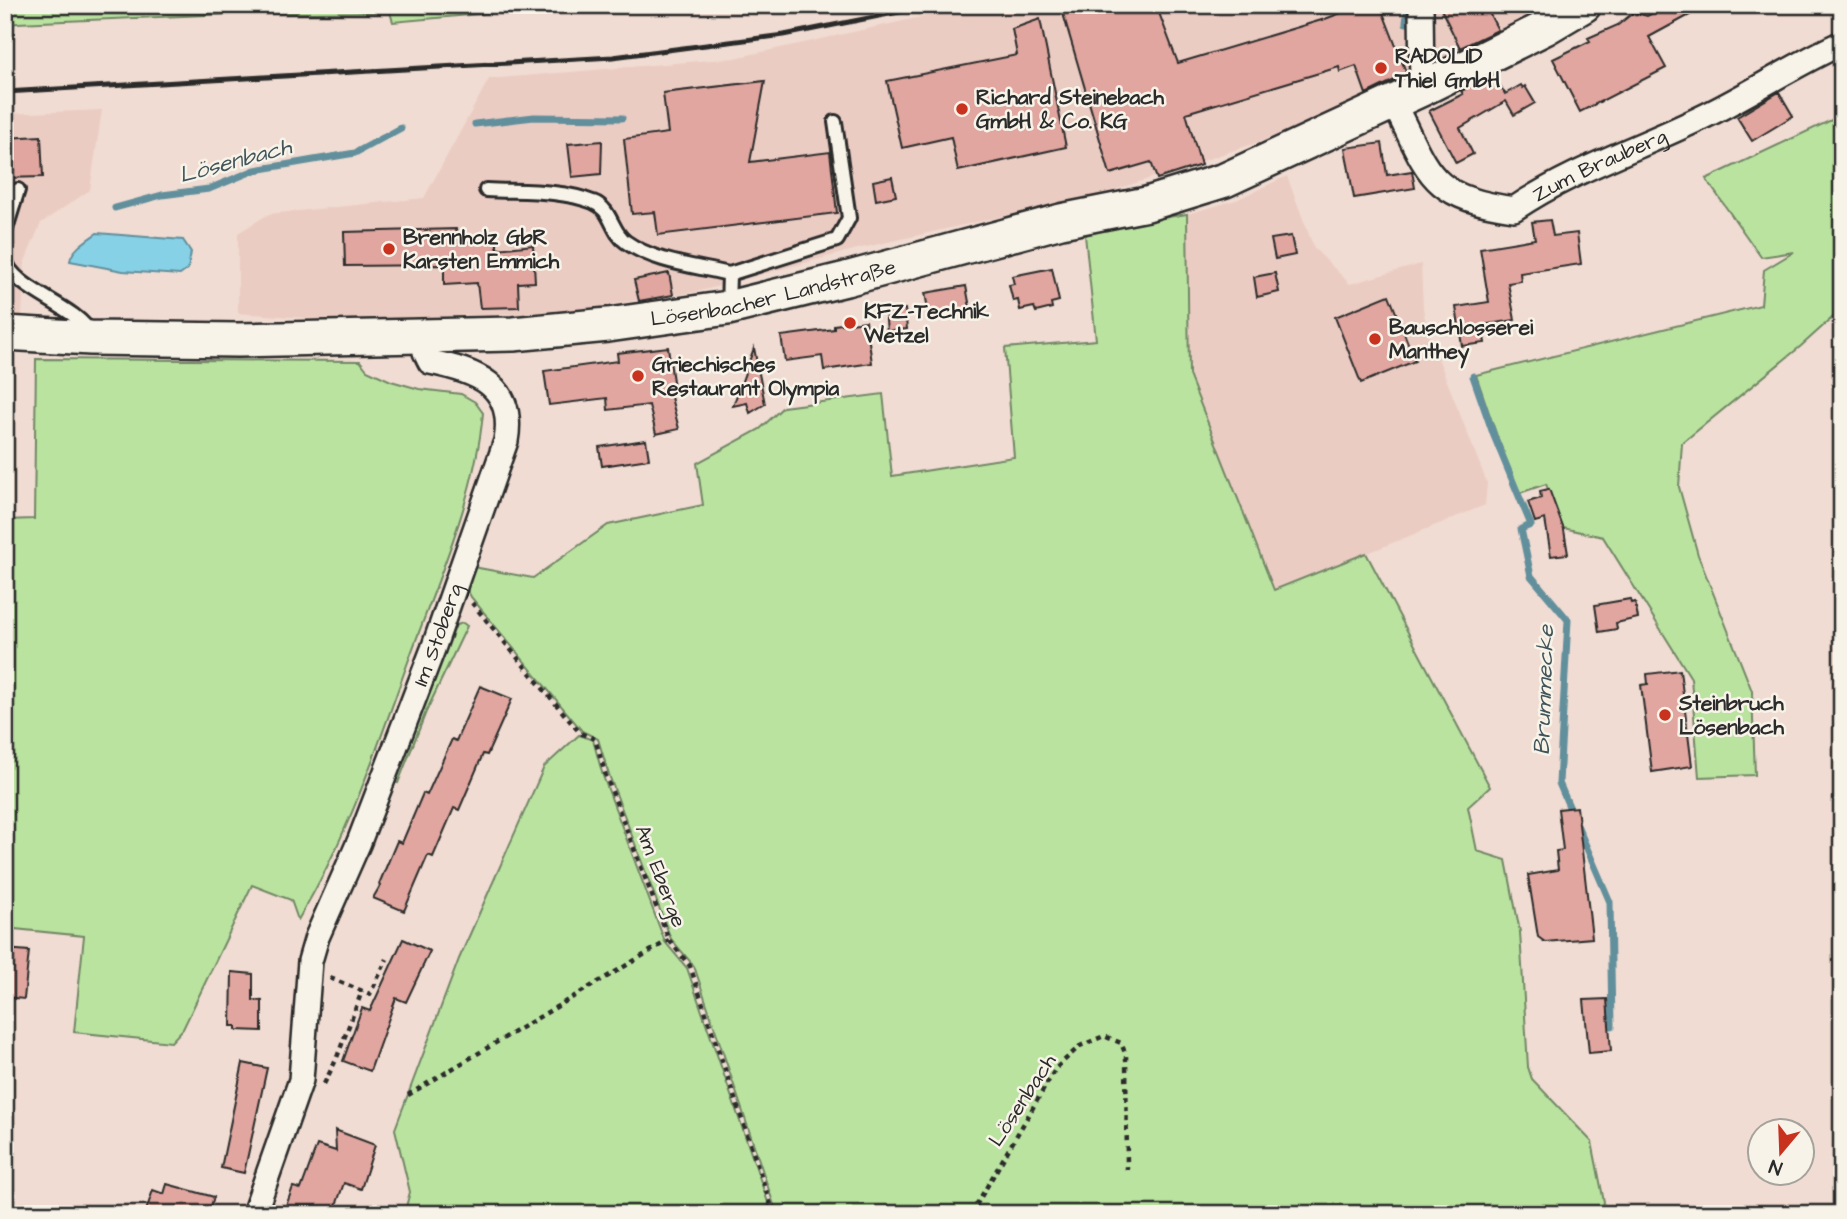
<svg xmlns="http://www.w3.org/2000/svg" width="1847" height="1219" font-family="'Architects Daughter',sans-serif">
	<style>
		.built { fill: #ebccc3 }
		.green { fill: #bae3a0; stroke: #728766; stroke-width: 2 }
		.water { fill: #87d1e7; stroke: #628f9c; stroke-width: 2 }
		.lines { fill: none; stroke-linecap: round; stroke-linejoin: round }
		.stream { stroke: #628f9c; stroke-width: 7 }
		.building { fill: #e0a69f; stroke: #2b2b2b; stroke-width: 2 }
		.lane-casing { stroke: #2b2b2b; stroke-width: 18 }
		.street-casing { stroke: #2b2b2b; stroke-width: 28 }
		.secondary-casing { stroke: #2b2b2b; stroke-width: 38 }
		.path { stroke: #2b2b2b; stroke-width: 4.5; stroke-dasharray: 5 5; stroke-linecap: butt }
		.lane { stroke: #f7f3e8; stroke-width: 12 }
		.street { stroke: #f7f3e8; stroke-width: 23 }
		.secondary { stroke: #f7f3e8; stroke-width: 33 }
		.rail { stroke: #2b2b2b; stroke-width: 5 }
		.poi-dot { fill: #c8321e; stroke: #f7f3e8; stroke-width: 2.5 }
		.labels { text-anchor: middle; stroke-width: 5; stroke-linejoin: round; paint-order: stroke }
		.poi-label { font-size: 21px; font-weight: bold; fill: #2b2b2b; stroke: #f7f3e8; text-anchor: start }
		.street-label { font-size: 21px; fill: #2b2b2b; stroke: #f7f3e8 }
		.water-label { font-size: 23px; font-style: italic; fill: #42545a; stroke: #f7f3e8 }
	</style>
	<rect width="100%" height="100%" fill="#f0dcd2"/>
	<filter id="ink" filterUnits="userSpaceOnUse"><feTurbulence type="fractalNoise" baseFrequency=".0143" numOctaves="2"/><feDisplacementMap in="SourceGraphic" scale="14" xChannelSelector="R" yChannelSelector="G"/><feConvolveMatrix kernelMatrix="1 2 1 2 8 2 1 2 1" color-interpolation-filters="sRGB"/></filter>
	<g filter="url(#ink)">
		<!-- built -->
		<path class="built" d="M 976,5 L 1547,5 L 1439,67 L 1262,141 L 1106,193 L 857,249 L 696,292 L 552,313 L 331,320 L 238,313 L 238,233 L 269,214 L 424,198 L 489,79 L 735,58 Z
			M 102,110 L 90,190 L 41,223 L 25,261 L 22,315 L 5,313 L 5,114 Z
			M 1287,176 L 1314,248 L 1350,284 L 1421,264 L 1423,308 L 1427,330 L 1487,483 L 1485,505 L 1275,591 L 1189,375 L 1187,214 L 1236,200 Z"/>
		<!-- green -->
		<path class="green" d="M 5,5 L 533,5 L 480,14 L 393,22 L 390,12 L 230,14 L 17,23 L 5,26 Z
			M 1842,115 L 1842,309 L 1801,346 L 1682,443 L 1679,487 L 1698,555 L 1752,691 L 1755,775 L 1699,777 L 1691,678 L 1603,537 L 1563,528 L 1546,484 L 1520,493 L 1497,436 L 1476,375 L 1761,305 L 1764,270 L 1794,252 L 1761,257 L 1706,179 Z
			M 1187,214 L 1189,375 L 1274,590 L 1366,553 L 1490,787 L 1468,807 L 1477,851 L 1506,860 L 1520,932 L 1528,1067 L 1532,1079 L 1592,1142 L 1604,1202 L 1600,1214 L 777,1214 L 694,966 L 671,939 L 609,775 L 598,739 L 582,731 L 471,597 L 466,587 L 473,567 L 533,578 L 608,525 L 703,505 L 697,463 L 760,429 L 783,407 L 883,394 L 892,476 L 1014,457 L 1005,348 L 1096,340 L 1085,235 L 1131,223 Z
			M 36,359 L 360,361 L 367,370 L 391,381 L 419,389 L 461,394 L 475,402 L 483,413 C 475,499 437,581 408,662 C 375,753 349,835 298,920 L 291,900 L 252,885 L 183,1029 L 171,1042 L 74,1032 L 84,936 L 5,928 L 5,520 L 34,519 Z
			M 463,623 L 467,626 L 426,712 L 398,783 L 394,782 L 456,625 Z
			M 579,735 L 593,740 L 603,776 L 665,942 L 687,968 L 772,1214 L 404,1214 L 410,1192 L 395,1129 L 459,959 L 544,767 Z"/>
		<!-- water -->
		<path class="water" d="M 97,233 L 183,240 L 191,252 L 188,269 L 180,275 L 123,271 L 70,261 C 72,249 87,240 97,233 Z"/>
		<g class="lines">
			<!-- stream -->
			<path class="stream" d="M 1406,23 L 1408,5
				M 475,124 L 534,117 L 622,118
				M 115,208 L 162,195 L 209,189 L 255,170 L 355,153 L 401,128
				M 1473,376 L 1494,436 L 1531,525 L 1521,529 L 1531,576 L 1568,620 L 1559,783 L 1610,902 L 1612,1026"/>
		</g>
		<!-- building -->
		<path class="building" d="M 1075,5 L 1156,5 L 1178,63 L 1325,19 L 1362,5 L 1380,5 L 1406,72 L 1405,75 L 1366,94 L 1356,66 L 1340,72 L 1339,67 L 1186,113 L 1201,165 L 1157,179 L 1151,162 L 1110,174 L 1062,10 Z
			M 1439,5 L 1485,5 L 1498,30 L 1460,48 Z
			M 1669,5 L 1708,5 L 1649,37 L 1666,68 L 1580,112 L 1553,59 L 1590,41 L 1588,38 L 1618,25 L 1634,12 L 1647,16 Z
			M 1040,19 L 1066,147 L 958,171 L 951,137 L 902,148 L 887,81 L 1017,55 L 1012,29 Z
			M 1494,75 L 1505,94 L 1521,85 L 1523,88 L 1525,86 L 1535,103 L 1514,115 L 1506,101 L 1460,128 L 1473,154 L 1456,163 L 1429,111 L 1463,94 L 1461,91 Z
			M 765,81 L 750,162 L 830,152 L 837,213 L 658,235 L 655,212 L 632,214 L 624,139 L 668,133 L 663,93 Z
			M 1779,92 L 1793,116 L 1752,141 L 1737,117 Z
			M 41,136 L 43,177 L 5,178 L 5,138 Z
			M 602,141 L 601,174 L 572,177 L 568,144 Z
			M 1382,143 L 1387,175 L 1412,171 L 1415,188 L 1354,198 L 1345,148 Z
			M 892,177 L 896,196 L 876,200 L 873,181 Z
			M 1550,220 L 1553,236 L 1577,233 L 1581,264 L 1520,273 L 1521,281 L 1508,283 L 1515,320 L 1482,325 L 1485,343 L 1462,346 L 1456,307 L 1489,302 L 1480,248 L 1535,239 L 1532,222 Z
			M 456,229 L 459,242 L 497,239 L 497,249 L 533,245 L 535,282 L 518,283 L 519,307 L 480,308 L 477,283 L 444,285 L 444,265 L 345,266 L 344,232 Z
			M 1291,236 L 1295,255 L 1275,259 L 1271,239 Z
			M 1052,268 L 1059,301 L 1051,303 L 1052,308 L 1036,312 L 1034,307 L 1020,310 L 1018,300 L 1013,301 L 1009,285 L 1014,284 L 1012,276 Z
			M 669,273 L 673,295 L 639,301 L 634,280 Z
			M 1275,273 L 1279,292 L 1257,297 L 1254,277 Z
			M 966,286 L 971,313 L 930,320 L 925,293 Z
			M 1389,295 L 1415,361 L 1361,383 L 1335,317 Z
			M 905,309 L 907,329 L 887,331 L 885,311 Z
			M 866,321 L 872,363 L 824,370 L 822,356 L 785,361 L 781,336 L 834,329 L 834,325 Z
			M 668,347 L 674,388 L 669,389 L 679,429 L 656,434 L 649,405 L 608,410 L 607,398 L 549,405 L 544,371 L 618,361 L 617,353 Z
			M 754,348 L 765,404 L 750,413 L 747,403 L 733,406 Z
			M 646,440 L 649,459 L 602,466 L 599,447 Z
			M 1549,489 L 1564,530 L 1568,554 L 1551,556 L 1545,519 L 1535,522 L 1528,502 L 1541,498 L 1540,491 Z
			M 1630,599 L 1631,603 L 1635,602 L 1638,618 L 1616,623 L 1617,629 L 1599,632 L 1595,605 Z
			M 1680,670 L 1692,766 L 1652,772 L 1641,685 L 1648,684 L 1647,674 Z
			M 480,686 L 512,699 L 487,755 L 483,754 L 459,810 L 454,808 L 433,857 L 428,855 L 404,911 L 373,898 L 380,886 L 379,884 L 397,841 L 402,843 L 423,793 L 427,795 L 452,739 L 456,741 Z
			M 1577,807 L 1592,938 L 1545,942 L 1538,937 L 1528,875 L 1558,870 L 1556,851 L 1563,850 L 1558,809 Z
			M 403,939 L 430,951 L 406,1002 L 396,998 L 370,1071 L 343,1061 L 362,1008 L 370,1011 Z
			M 5,949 L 29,951 L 24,999 L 5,997 Z
			M 232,972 L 253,974 L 253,1000 L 262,1001 L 262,1031 L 236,1030 L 236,1026 L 231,1026 Z
			M 1607,999 L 1611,1051 L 1589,1053 L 1584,1000 Z
			M 243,1063 L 267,1068 L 244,1173 L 221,1168 Z
			M 335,1130 L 375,1145 L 361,1189 L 344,1183 L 333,1214 L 283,1214 L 293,1187 L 301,1189 L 317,1145 L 336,1151 Z
			M 167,1184 L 214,1197 L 208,1214 L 145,1214 L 153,1190 L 164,1194 Z"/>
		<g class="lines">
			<defs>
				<path id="lane" d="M 486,190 C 521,192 560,189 593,202 C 612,209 611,232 626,242 C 654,262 696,266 729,274
					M 5,232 L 18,190
					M 5,259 C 11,289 77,306 90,333
					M 728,308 L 729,274 L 837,240 L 849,218 L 835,122"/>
				<g id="street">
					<path d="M 1421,5 L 1422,89"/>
					<path id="s1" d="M 1393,102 C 1429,172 1427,197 1514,209 C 1576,167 1649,145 1715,111 C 1758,89 1798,63 1842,43"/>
					<path id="s2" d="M 254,1214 L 301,1080 L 310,961 L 317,937 L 359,842 L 433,649 L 506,441 C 516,384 475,371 430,362 L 425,352 L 423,335"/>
				</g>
				<g id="secondary">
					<path id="s3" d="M 5,333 L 91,338 L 238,340 L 513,334 L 608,325 L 728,308 L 846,279 L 1061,221 L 1147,204 L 1225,180 L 1422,89 L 1545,28 L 1584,5"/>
				</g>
			</defs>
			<!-- lane casing -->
			<use href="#lane" class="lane-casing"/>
			<!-- street casing -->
			<use href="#street" class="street-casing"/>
			<!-- secondary casing -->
			<use href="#secondary" class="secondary-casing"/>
			<!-- path -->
			<path class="path" d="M 472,603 L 580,733 L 595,739 L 606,776 L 669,940 L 690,966 L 774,1214
				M 330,978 L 370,994 L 387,959
				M 324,1084 L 336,1060 L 362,991
				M 408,1095 L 669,940
				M 971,1214 L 1056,1068 L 1080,1046 L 1104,1036 L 1121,1043 L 1126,1055 L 1127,1170"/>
			<!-- lane -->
			<use href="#lane" class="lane"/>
			<!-- street -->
			<use href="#street" class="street"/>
			<!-- secondary -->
			<use href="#secondary" class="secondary"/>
			<!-- rail -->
			<path class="rail" d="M 5,92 L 613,57 L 784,35 L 904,11 L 923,5"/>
		</g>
	</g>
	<!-- markers -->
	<g class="poi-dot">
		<circle cx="1381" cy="68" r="7"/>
		<circle cx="962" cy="109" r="7"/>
		<circle cx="389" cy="249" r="7"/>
		<circle cx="850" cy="323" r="7"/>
		<circle cx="1375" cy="339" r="7"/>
		<circle cx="638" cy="376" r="7"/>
		<circle cx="1665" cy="715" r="7"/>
	</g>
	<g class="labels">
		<!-- poi labels -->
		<g class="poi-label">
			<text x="1395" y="63">RADOLID<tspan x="1395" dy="24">Thiel GmbH</tspan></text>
			<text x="976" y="104">Richard Steinebach<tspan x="976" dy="24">GmbH &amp; Co. KG</tspan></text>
			<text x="403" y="244">Brennholz GbR<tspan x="403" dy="24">Karsten Emmich</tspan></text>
			<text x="864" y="318">KFZ-Technik<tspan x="864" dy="24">Wetzel</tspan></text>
			<text x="1389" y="334">Bauschlosserei<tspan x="1389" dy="24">Manthey</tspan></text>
			<text x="652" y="371">Griechisches<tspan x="652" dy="24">Restaurant Olympia</tspan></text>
			<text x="1679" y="710">Steinbruch<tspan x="1679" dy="24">Lösenbach</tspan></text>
		</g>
		<!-- street labels -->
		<g class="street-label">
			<text dy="7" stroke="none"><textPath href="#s1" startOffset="270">Zum Brauberg</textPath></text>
			<text dy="7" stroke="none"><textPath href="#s3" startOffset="772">Lösenbacher Landstraße</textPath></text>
			<text dy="7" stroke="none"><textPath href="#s2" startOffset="612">Im Stoberg</textPath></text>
			<text transform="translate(661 876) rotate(69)" y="7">Am Eberge</text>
			<text transform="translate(1022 1100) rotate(-57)" y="7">Lösenbach</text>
		</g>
		<!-- water labels -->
		<g class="water-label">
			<text transform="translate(235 160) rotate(-15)" y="8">Lösenbach</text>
			<text transform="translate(1543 690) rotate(-88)" y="8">Brummecke</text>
		</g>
	</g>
	<!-- margin -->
	<rect width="1847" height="1219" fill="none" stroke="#f7f3e8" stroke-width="28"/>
	<rect x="14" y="14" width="1819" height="1191" fill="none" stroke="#2b2b2b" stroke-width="2.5" filter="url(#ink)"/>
	<!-- north arrow -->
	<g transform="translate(1781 1152) rotate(199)"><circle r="33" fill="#f7f3e8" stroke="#a5a39c" stroke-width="2"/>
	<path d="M0-5L12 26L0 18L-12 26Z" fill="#c8321e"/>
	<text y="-10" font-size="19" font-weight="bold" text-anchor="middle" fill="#2b2b2b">N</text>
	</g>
</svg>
